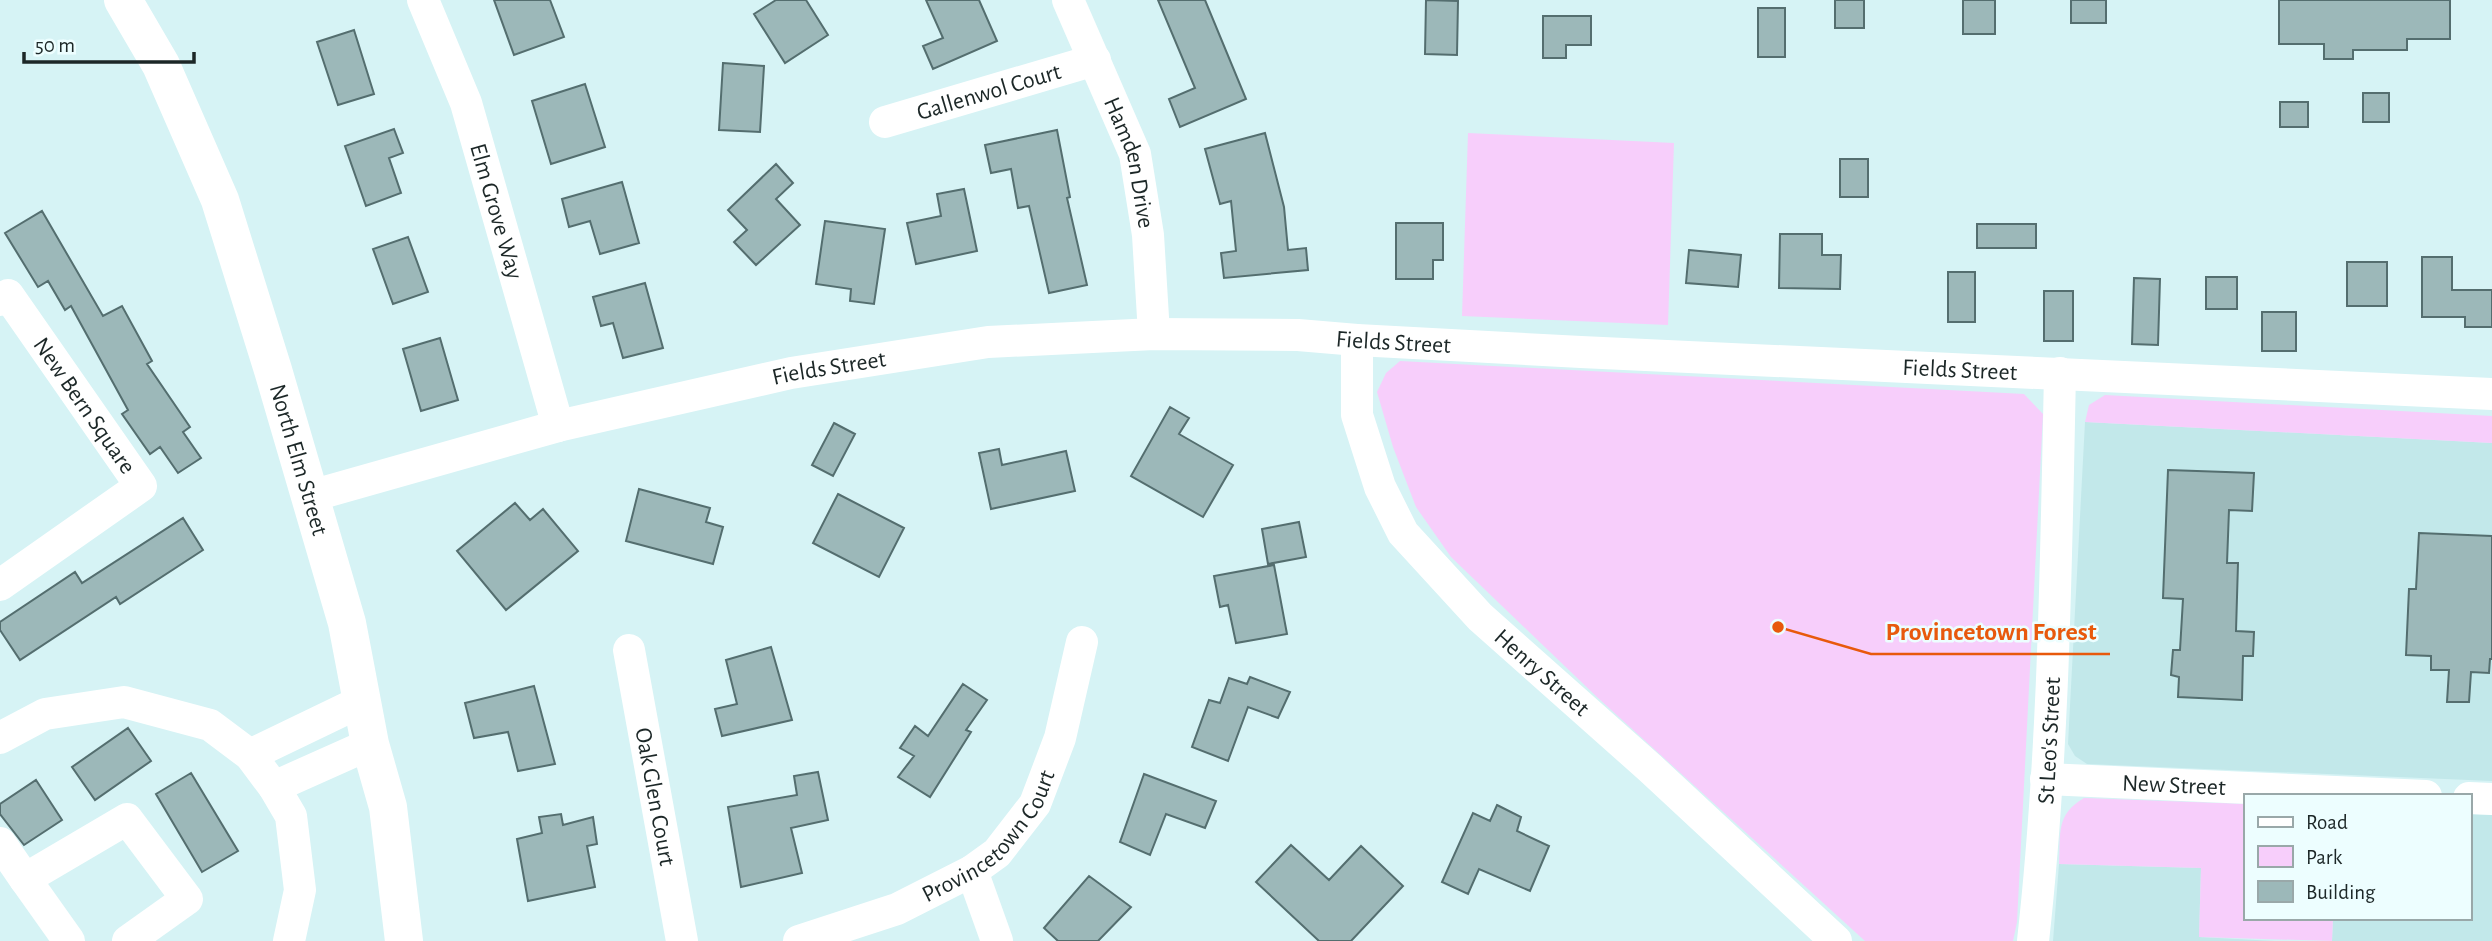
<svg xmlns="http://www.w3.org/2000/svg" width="2492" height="941" font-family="'Alegreya Sans',sans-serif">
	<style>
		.built { fill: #c2e8ea }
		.green { fill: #f7cefb }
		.building { fill: #9cb8b9; stroke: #546e6f; stroke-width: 2 }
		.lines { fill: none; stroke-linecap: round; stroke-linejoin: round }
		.minor { stroke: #fff; stroke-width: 32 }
		.major { stroke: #fff; stroke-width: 38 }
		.labels { text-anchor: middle; stroke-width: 5; stroke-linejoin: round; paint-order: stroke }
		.street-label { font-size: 24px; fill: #1c2727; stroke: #edfeff }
		.leader { fill: none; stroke: #e8590c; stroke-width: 2.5 }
		.callout-dot { fill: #e8590c; stroke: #edfeff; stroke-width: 2.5 }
		.callout-label { font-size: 26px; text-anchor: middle; font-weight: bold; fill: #e8590c; stroke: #edfeff; stroke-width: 5; stroke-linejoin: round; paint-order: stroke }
	</style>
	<rect width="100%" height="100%" fill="#d6f3f5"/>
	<!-- built -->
	<path class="built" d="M 2085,422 L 2492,443 L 2492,781 L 2087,764 L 2075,756 L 2068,744 Z
		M 2469,814 L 2492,815 L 2492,941 L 2332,941 L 2333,918 L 2469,918 Z
		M 2059,864 L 2201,868 L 2199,937 L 2275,941 L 2053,941 Z"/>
	<!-- green -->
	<path class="green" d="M 1468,133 L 1674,143 L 1668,325 L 1462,316 Z
		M 1400,361 L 2024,394 L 2043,414 L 2017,922 L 2013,941 L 1865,941 L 1597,697 L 1451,557 L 1416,507 L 1393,447 L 1377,392 L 1386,373 Z
		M 2105,395 L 2492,416 L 2492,443 L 2085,422 L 2089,405 Z
		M 2084,798 L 2245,804 L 2245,918 L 2333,918 L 2332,941 L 2199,937 L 2201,868 L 2059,864 C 2061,834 2055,815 2084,798 Z"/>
	<!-- building -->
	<path class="building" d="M 494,0 L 550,0 L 564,37 L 514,55 Z
		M 776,0 L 806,0 L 828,35 L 785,63 L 754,14 Z
		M 926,0 L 979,0 L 997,41 L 933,69 L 923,46 L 943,38 Z
		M 1158,0 L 1205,0 L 1246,99 L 1180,127 L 1169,99 L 1195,88 Z
		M 1426,0 L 1458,1 L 1457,55 L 1425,54 Z
		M 1835,0 L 1864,0 L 1864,28 L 1835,28 Z
		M 1963,0 L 1995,0 L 1995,34 L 1963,34 Z
		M 2071,0 L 2106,0 L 2106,23 L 2071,23 Z
		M 2279,0 L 2450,0 L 2450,39 L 2407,39 L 2407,50 L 2353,50 L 2353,59 L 2324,59 L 2324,44 L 2279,44 Z
		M 1758,8 L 1785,8 L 1785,57 L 1758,57 Z
		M 1543,16 L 1591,16 L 1591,45 L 1566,45 L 1566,58 L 1543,58 Z
		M 354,30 L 374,94 L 338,105 L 317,42 Z
		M 723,63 L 764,66 L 760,132 L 719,130 Z
		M 585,84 L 605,147 L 551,164 L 532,101 Z
		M 2363,93 L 2389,93 L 2389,122 L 2363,122 Z
		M 2280,102 L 2308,102 L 2308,127 L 2280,127 Z
		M 394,129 L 403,153 L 389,158 L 401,193 L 366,206 L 345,146 Z
		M 1057,130 L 1070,197 L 1067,198 L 1087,285 L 1049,293 L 1029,206 L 1018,208 L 1011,169 L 991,173 L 985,145 Z
		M 1265,133 L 1284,207 L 1288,250 L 1306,248 L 1308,270 L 1224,278 L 1221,253 L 1236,251 L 1231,201 L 1220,204 L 1205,149 Z
		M 1840,159 L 1868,159 L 1868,197 L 1840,197 Z
		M 776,164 L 793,183 L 776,199 L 800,225 L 756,265 L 734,242 L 747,230 L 728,210 Z
		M 622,182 L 639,243 L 600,254 L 590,221 L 569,227 L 562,199 Z
		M 964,189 L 977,251 L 916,264 L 907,223 L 941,216 L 937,194 Z
		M 42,211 L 103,316 L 122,306 L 152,361 L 147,364 L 190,427 L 183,432 L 201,458 L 178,473 L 160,447 L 150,454 L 122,414 L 128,410 L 71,306 L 65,310 L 48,281 L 38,287 L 5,233 Z
		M 825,221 L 885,229 L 874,304 L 850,301 L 851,289 L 816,284 Z
		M 1396,223 L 1443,223 L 1443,260 L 1433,260 L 1433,279 L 1396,279 Z
		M 1977,224 L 2036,224 L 2036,248 L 1977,248 Z
		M 1780,234 L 1822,234 L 1822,255 L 1841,255 L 1840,289 L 1779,288 Z
		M 408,237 L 428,292 L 393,304 L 373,249 Z
		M 1689,250 L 1741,255 L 1738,287 L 1686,283 Z
		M 2422,257 L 2452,257 L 2452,290 L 2492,290 L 2492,327 L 2465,327 L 2465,317 L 2422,317 Z
		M 2347,262 L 2387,262 L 2387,306 L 2347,306 Z
		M 1948,272 L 1975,272 L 1975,322 L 1948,322 Z
		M 2206,277 L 2237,277 L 2237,309 L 2206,309 Z
		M 2134,278 L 2160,279 L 2158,345 L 2132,344 Z
		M 645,283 L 663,348 L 623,358 L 613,323 L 601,326 L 593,297 Z
		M 2044,291 L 2073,291 L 2073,341 L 2044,341 Z
		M 2262,312 L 2296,312 L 2296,351 L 2262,351 Z
		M 440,338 L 458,400 L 421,411 L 403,349 Z
		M 1170,407 L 1189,418 L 1179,434 L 1233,465 L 1203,517 L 1131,476 Z
		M 834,423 L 855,434 L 833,476 L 812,465 Z
		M 999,449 L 1002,465 L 1066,451 L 1075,491 L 991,509 L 979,453 Z
		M 2168,470 L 2254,473 L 2252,511 L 2229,510 L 2227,563 L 2238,563 L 2236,631 L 2254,632 L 2253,656 L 2243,656 L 2242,700 L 2178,697 L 2179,677 L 2171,675 L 2173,650 L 2180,650 L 2183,599 L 2163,598 Z
		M 639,489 L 710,508 L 706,522 L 723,527 L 713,564 L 626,541 Z
		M 838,494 L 904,528 L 879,577 L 813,543 Z
		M 515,503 L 530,520 L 543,509 L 578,551 L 506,610 L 457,551 Z
		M 183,518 L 203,550 L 120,604 L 116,597 L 20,660 L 0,630 L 0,622 L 75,572 L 82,583 Z
		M 1299,522 L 1306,557 L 1268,564 L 1262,529 Z
		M 2419,533 L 2492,536 L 2492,659 L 2490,659 L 2489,673 L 2471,672 L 2469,702 L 2447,702 L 2449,670 L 2431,670 L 2431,656 L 2406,655 L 2409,589 L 2416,589 Z
		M 1274,565 L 1287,634 L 1236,643 L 1228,605 L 1220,607 L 1214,576 Z
		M 771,647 L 792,720 L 722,736 L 715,709 L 737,704 L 726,660 Z
		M 1250,677 L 1290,692 L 1278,718 L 1248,707 L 1228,761 L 1192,747 L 1209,700 L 1220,703 L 1229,678 L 1247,684 Z
		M 963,684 L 987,700 L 966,730 L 971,732 L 930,797 L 898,777 L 914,756 L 900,748 L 915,726 L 928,736 Z
		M 534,686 L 555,764 L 518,771 L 508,732 L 474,738 L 465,703 Z
		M 128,728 L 151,761 L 95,800 L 72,767 Z
		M 818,772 L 828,820 L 791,828 L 802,873 L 741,887 L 728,807 L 797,795 L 794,776 Z
		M 191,773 L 238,851 L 202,872 L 156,794 Z
		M 1144,774 L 1216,801 L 1205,828 L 1166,814 L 1150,855 L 1120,842 Z
		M 36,780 L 62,820 L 24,845 L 0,814 L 0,804 Z
		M 1497,805 L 1521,817 L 1517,831 L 1549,846 L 1530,891 L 1479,869 L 1468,894 L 1442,882 L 1473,813 L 1490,821 Z
		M 561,814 L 563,825 L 593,817 L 597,844 L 587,846 L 595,887 L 528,901 L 517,839 L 542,833 L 539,817 Z
		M 1291,845 L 1329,880 L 1361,846 L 1403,886 L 1351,941 L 1319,941 L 1256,882 Z
		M 1089,876 L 1131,907 L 1098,941 L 1058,941 L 1044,928 Z"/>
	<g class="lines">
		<!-- minor -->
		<g class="minor">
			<path id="s1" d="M 423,0 L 466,103 L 558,426"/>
			<path id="s2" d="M 1068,0 L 1135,154 L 1148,235 L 1154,334"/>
			<path id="s3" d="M 885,122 L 1095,60"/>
			<path id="s4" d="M 0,300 L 8,295 L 141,486 L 0,585"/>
			<path id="s5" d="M 1357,340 L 1357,415 L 1380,487 L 1403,533 L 1480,617 L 1650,768 L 1836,941"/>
			<path id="s6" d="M 311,496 L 558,426 L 791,373 L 988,342 L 1154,334 L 1298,335 L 1357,340 L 1581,352 L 2492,394"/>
			<path id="s7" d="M 629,650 L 682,941"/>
			<path d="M 0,738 L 45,714 L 124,702 L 210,725 L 250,755 L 274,787 L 291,816 L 300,890 L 289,941"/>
			<path d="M 250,755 L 362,701"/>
			<path id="s8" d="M 2046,779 L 2426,796"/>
			<path d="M 274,787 L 370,744"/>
			<path d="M 2469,798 L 2492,799"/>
			<path d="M 0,843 L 25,879"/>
			<path d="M 972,871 L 997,941"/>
			<path d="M 69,941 L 25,879 L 127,819 L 187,899 L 128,941"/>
			<path id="s9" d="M 799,941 L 897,909 L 972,871 L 997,853 L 1035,804 L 1060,738 L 1082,642"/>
			<path id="s10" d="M 2033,941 C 2054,753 2056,562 2060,373"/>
		</g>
		<!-- major -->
		<path class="major" id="s11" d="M 123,0 L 161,65 L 220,200 L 273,370 L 347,623 L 370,744 L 388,807 L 404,941"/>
	</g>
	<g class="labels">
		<!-- street labels -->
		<g class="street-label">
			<text dy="8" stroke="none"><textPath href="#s3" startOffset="108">Gallenwol Court</textPath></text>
			<text dy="8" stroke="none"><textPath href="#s2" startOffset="175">Hamden Drive</textPath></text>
			<text dy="8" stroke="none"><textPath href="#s1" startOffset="224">Elm Grove Way</textPath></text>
			<text dy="8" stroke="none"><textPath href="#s6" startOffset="1101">Fields Street</textPath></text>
			<text dy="8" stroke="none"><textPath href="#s6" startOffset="534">Fields Street</textPath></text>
			<text dy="8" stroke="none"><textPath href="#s6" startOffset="1668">Fields Street</textPath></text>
			<text dy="8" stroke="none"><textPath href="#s4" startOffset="144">New Bern Square</textPath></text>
			<text dy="8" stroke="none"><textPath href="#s11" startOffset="494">North Elm Street</textPath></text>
			<text dy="8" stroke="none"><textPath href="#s5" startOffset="399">Henry Street</textPath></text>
			<text dy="8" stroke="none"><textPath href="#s10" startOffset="201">St Leo's Street</textPath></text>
			<text dy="8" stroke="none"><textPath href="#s8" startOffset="128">New Street</textPath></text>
			<text dy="8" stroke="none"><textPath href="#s7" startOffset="149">Oak Glen Court</textPath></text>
			<text dy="8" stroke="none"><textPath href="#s9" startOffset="224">Provincetown Court</textPath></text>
		</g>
	</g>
	<!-- callouts -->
	<path class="leader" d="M1778 627L1871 654H2110"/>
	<circle class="callout-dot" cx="1778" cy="627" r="7"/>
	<g class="callout-label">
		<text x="1991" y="640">Provincetown Forest</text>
	</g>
	<!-- legend -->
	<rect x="2244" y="794" width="228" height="126" fill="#edfeff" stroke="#99a8a9" stroke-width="2"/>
	<rect x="2258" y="817" width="35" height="10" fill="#ffffff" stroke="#99a8a9" stroke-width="2"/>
	<text x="2306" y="829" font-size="21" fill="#1c2727">Road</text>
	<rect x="2258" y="846" width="35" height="21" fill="#f7cefb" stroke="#99a8a9" stroke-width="2"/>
	<text x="2306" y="864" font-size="21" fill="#1c2727">Park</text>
	<rect x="2258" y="881" width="35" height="21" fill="#9cb8b9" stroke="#99a8a9" stroke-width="2"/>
	<text x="2306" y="899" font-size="21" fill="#1c2727">Building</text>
	<!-- scale -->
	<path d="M24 52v10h170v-10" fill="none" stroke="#1c2727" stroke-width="3.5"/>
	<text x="35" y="52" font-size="21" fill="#1c2727" stroke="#edfeff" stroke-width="5" paint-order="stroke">50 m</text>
</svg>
